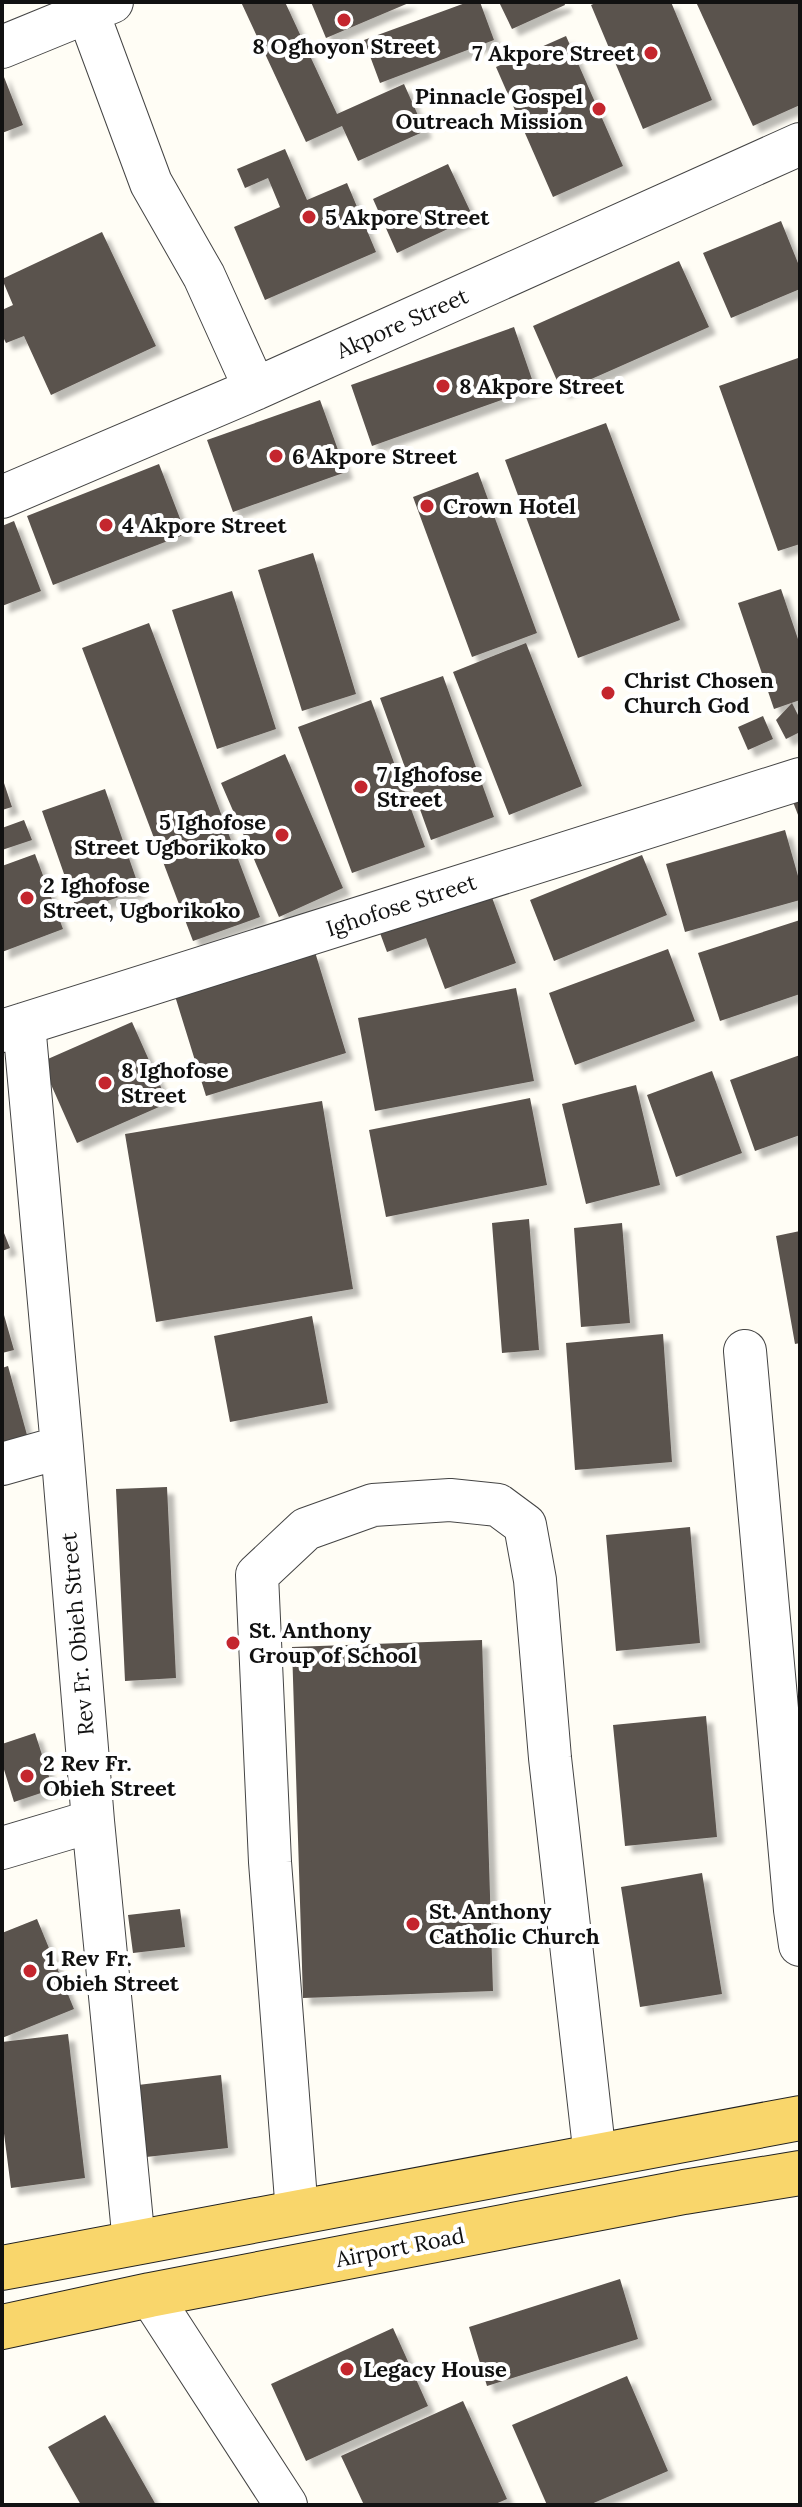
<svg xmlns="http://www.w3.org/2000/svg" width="802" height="2507" font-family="Lora,serif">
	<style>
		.building { fill: #5a524d; filter: url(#shadow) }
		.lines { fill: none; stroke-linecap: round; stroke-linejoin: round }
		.minor-casing { stroke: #444; stroke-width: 44 }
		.major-casing { stroke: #222; stroke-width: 46 }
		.minor { stroke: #fff; stroke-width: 42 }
		.major { stroke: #f9d66b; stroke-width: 44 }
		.poi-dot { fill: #c4262e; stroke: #fff; stroke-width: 3 }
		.labels { text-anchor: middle; stroke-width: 8; stroke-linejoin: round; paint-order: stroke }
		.poi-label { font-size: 22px; font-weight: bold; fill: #111; stroke: #fff; text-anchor: start }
		.street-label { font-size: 22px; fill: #111; stroke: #fff }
	</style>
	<defs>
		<filter id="shadow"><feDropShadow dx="7" dy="7" stdDeviation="2" flood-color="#0004"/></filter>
	</defs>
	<rect width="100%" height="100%" fill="#fffdf5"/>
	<!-- building -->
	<path class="building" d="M 241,2 L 285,2 L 337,114 L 404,84 L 425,131 L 358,161 L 342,126 L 306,142 Z
		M 311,2 L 411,2 L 326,38 Z
		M 468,2 L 480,2 L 494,40 L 380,83 L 364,40 Z
		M 499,2 L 564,2 L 565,5 L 512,29 Z
		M 598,2 L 671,2 L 712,100 L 643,129 L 591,5 Z
		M 696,2 L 800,2 L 800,105 L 753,126 Z
		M 566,36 L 623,166 L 553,197 L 496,67 Z
		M 2,72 L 23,125 L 2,133 Z
		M 285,149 L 307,200 L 347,183 L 376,252 L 265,300 L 234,227 L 280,207 L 268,178 L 245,188 L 237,169 Z
		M 448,164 L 473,217 L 397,253 L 373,199 Z
		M 781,221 L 800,268 L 800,289 L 731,318 L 703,253 Z
		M 102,232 L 156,346 L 51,395 L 24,336 L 6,343 L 2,335 L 2,310 L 13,305 L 2,279 Z
		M 679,261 L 709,327 L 562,392 L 533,326 Z
		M 514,327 L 535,388 L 372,446 L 351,385 Z
		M 798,358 L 800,364 L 800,544 L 778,551 L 719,386 Z
		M 320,400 L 346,472 L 233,512 L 207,440 Z
		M 606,423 L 680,620 L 578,658 L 505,460 Z
		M 159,464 L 186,534 L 53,585 L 27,516 Z
		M 478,472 L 537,633 L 472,657 L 413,497 Z
		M 14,521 L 41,591 L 2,606 L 2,526 Z
		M 313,553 L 356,694 L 302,711 L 258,570 Z
		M 781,589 L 800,645 L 800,700 L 774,709 L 738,603 Z
		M 232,591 L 276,729 L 217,749 L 172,610 Z
		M 149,623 L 260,917 L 193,941 L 82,648 Z
		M 526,643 L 582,786 L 509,815 L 453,672 Z
		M 443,676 L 494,817 L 431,840 L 380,698 Z
		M 371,700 L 425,847 L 352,873 L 298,727 Z
		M 792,703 L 800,719 L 800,732 L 786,739 L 776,720 Z
		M 763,716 L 773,739 L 748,750 L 738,727 Z
		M 285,754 L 343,888 L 279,917 L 221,783 Z
		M 2,777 L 12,807 L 2,810 Z
		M 105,789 L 140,890 L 77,911 L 42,811 Z
		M 800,799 L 800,820 L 793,802 Z
		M 24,820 L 32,840 L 2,850 L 2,828 Z
		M 785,830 L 800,883 L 800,900 L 685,932 L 666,864 Z
		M 35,854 L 63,929 L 2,952 L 2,866 Z
		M 642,855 L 667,915 L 554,961 L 530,900 Z
		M 490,892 L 516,963 L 445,989 L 426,938 L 387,952 L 380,933 Z
		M 800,920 L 800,994 L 720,1021 L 698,953 Z
		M 668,949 L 695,1021 L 575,1065 L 549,993 Z
		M 315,952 L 346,1053 L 206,1096 L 175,996 Z
		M 516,988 L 534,1081 L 375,1111 L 358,1018 Z
		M 132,1022 L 168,1103 L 77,1143 L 41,1062 Z
		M 800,1055 L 800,1135 L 755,1151 L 730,1080 Z
		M 712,1071 L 742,1153 L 676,1177 L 647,1095 Z
		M 636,1085 L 660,1185 L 586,1204 L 562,1104 Z
		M 530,1098 L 547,1185 L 386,1217 L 369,1130 Z
		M 322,1101 L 353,1289 L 156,1322 L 125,1134 Z
		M 529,1219 L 539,1350 L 502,1353 L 492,1223 Z
		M 622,1223 L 630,1323 L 581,1327 L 574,1228 Z
		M 2,1228 L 10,1248 L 2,1251 Z
		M 800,1231 L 800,1343 L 795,1344 L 776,1236 Z
		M 2,1308 L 14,1350 L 2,1353 Z
		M 312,1316 L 328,1403 L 230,1422 L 214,1336 Z
		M 663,1334 L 672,1462 L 575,1470 L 566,1343 Z
		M 8,1366 L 27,1435 L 2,1442 L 2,1368 Z
		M 167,1487 L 176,1678 L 125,1681 L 116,1489 Z
		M 690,1527 L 700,1643 L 616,1651 L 606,1535 Z
		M 482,1640 L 493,1991 L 303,1998 L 292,1647 Z
		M 706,1716 L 717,1837 L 625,1846 L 613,1725 Z
		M 35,1733 L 53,1789 L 14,1802 L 2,1763 L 2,1744 Z
		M 702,1873 L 722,1994 L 640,2007 L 621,1887 Z
		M 180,1909 L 185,1947 L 133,1953 L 128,1915 Z
		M 37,1919 L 74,2009 L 2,2038 L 2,1933 Z
		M 68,2034 L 85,2178 L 11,2188 L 2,2118 L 2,2042 Z
		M 221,2075 L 228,2148 L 146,2157 L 138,2085 Z
		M 620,2279 L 638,2339 L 487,2386 L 469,2327 Z
		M 393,2328 L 428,2406 L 306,2461 L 271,2384 Z
		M 627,2376 L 668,2471 L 589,2505 L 547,2505 L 512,2425 Z
		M 463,2401 L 507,2499 L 493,2505 L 364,2505 L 341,2456 Z
		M 105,2415 L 156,2505 L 81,2505 L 48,2447 Z"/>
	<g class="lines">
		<defs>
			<path id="minor" d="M 88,13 L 151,183 L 204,276 L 255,389
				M 2,47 L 112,2
				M 2,497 L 255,389 L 800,144
				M 24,1024 L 62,1447 L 93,1821 L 134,2243
				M 2,1031 L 800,779
				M 745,1351 L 795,1910 L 800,1945
				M 2,1464 L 62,1447
				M 2,1848 L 93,1821
				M 297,2213 L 270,1862 L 257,1575 L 306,1529 L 373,1505 L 450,1500 L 498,1505 L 525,1525 L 535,1580 L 550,1758 L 595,2157
				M 150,2295 L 286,2505"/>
			<path id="major" d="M 2,2268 L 800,2118
				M 2,2327 L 150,2295 L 684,2192 L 800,2173"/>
		</defs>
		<!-- minor casing -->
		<use href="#minor" class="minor-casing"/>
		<!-- major casing -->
		<use href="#major" class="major-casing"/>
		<!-- minor -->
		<use href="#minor" class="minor"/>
		<!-- major -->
		<use href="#major" class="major"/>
	</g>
	<!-- markers -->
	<g class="poi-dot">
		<circle cx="344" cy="20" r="8"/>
		<circle cx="651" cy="53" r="8"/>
		<circle cx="599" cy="109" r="8"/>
		<circle cx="309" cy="217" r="8"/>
		<circle cx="443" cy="386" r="8"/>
		<circle cx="276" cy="456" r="8"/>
		<circle cx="427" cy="506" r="8"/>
		<circle cx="106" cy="525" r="8"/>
		<circle cx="608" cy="693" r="8"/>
		<circle cx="361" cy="787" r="8"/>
		<circle cx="282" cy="835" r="8"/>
		<circle cx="27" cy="898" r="8"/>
		<circle cx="105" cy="1083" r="8"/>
		<circle cx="233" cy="1643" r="8"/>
		<circle cx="27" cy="1776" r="8"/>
		<circle cx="413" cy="1924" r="8"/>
		<circle cx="30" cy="1971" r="8"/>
		<circle cx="347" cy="2369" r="8"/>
	</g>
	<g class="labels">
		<!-- poi labels -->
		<g class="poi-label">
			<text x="344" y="54" text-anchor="middle">8 Oghoyon Street</text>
			<text x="635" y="61" text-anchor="end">7 Akpore Street</text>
			<text x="583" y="104" text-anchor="end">Pinnacle Gospel<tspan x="583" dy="25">Outreach Mission</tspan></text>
			<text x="325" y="225">5 Akpore Street</text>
			<text x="459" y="394">8 Akpore Street</text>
			<text x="292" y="464">6 Akpore Street</text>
			<text x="443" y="514">Crown Hotel</text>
			<text x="122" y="533">4 Akpore Street</text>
			<text x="624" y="688">Christ Chosen<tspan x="624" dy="25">Church God</tspan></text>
			<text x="377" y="782">7 Ighofose<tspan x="377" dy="25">Street</tspan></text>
			<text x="266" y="830" text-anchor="end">5 Ighofose<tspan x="266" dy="25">Street Ugborikoko</tspan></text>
			<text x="43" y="893">2 Ighofose<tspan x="43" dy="25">Street, Ugborikoko</tspan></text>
			<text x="121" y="1078">8 Ighofose<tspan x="121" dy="25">Street</tspan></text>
			<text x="249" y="1638">St. Anthony<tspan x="249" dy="25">Group of School</tspan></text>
			<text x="43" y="1771">2 Rev Fr.<tspan x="43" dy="25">Obieh Street</tspan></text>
			<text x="429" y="1919">St. Anthony<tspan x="429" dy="25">Catholic Church</tspan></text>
			<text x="46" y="1966">1 Rev Fr.<tspan x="46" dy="25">Obieh Street</tspan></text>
			<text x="363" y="2377">Legacy House</text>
		</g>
		<!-- street labels -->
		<g class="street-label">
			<text transform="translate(402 323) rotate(-24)" y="8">Akpore Street</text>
			<text transform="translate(401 905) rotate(-18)" y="8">Ighofose Street</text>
			<text transform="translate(77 1634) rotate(-95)" y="8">Rev Fr. Obieh Street</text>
			<text transform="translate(400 2247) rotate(-11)" y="8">Airport Road</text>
		</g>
	</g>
	<!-- border -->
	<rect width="802" height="2507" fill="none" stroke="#111111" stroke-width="8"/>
</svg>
